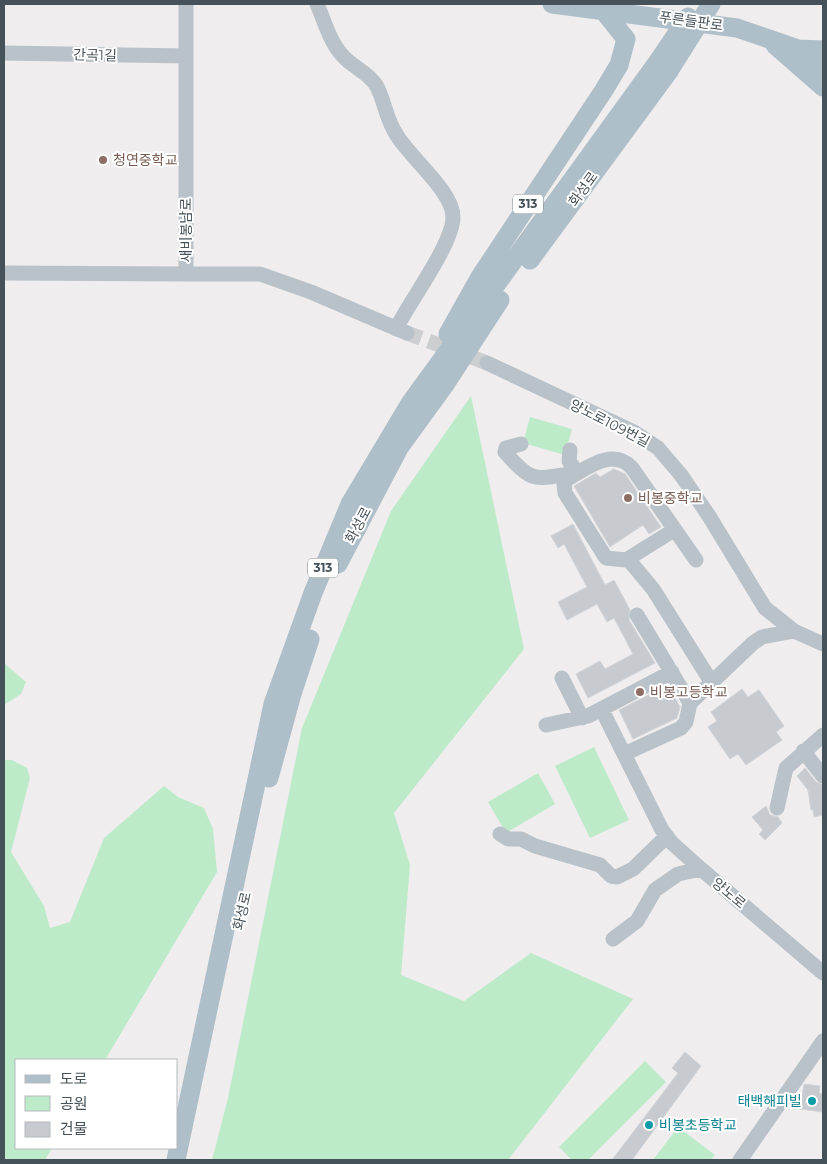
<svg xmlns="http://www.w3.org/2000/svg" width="827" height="1164" font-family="Montserrat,'Noto Sans KR',sans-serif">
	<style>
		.green { fill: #bdebca }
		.building { fill: #c7cacf; stroke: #d1d4d8 }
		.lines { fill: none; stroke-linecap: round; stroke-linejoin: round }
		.minor-tunnel { stroke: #cdcecf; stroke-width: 15; stroke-dasharray: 15 8; stroke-linecap: butt }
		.minor { stroke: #b9c2c9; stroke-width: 15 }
		.major { stroke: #aebfca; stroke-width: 19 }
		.major-bridge { stroke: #aebfca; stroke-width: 19 }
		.education-dot { fill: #8d6e63; stroke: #fff; stroke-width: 2 }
		.culture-dot { fill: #0f9aa8; stroke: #fff; stroke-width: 2 }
		.labels { text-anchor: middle; stroke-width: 4; stroke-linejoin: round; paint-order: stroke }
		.shield { fill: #fff; stroke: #7e868b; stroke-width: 1 }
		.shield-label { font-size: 12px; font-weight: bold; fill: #465259 }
		.street-label { font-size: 14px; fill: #465259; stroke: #fff }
		.education-label { font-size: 14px; fill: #785e54; stroke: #fff; text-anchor: start }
		.culture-label { font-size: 14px; fill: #0d838f; stroke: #fff; text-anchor: end }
	</style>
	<rect width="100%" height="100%" fill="#efeded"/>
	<!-- green -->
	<path class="green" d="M 471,396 L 524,649 L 394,813 L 410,865 L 401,975 L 464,1001 L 531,953 L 633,999 L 508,1160 L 212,1160 L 228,1098 L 302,728 L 391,511 Z
		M 530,417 L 572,429 L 565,455 L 523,443 Z
		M 4,663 L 26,682 L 21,694 L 4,705 Z
		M 594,747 L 629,820 L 590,838 L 555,766 Z
		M 4,760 L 12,760 L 27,768 L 30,778 L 11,852 L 44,906 L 50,928 L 70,922 L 104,838 L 164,786 L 178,797 L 204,808 L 213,829 L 217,872 L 105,1060 L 16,1060 L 16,1148 L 52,1148 L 45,1160 L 4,1160 Z
		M 538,773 L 555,804 L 506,833 L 488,802 Z
		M 645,1061 L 666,1082 L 588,1160 L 572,1160 L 559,1147 Z
		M 678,1127 L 715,1155 L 711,1160 L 653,1160 Z"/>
	<!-- building -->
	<path class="building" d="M 614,469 L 625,474 L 661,527 L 649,534 L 643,525 L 610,547 L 574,486 L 596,473 L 600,477 Z
		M 573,524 L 605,585 L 614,580 L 630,610 L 629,620 L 655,663 L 588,698 L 576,674 L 600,661 L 605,669 L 633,654 L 614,618 L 607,622 L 597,604 L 567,620 L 558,602 L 587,587 L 564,544 L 558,548 L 551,536 Z
		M 668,685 L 680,707 L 677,718 L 633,739 L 619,710 Z
		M 742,689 L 748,697 L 759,690 L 784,726 L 776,732 L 782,740 L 746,765 L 738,754 L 730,759 L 708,727 L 717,721 L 711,712 Z
		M 805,768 L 816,782 L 823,785 L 823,815 L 814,817 L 813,810 L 811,810 L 808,790 L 797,776 Z
		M 766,806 L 770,815 L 778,817 L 782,823 L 765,840 L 759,834 L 763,830 L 752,817 Z
		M 685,1052 L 701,1066 L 632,1160 L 612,1160 L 678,1073 L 672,1068 Z
		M 804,1084 L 820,1086 L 819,1093 L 823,1094 L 823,1112 L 800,1109 Z"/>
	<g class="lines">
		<!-- minor-tunnel -->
		<path class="minor-tunnel" d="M 407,333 L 487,363"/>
		<!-- minor -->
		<path class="minor" d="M 317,4 C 324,20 330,42 342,55 C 352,67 368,72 376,85 C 385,100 385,119 398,137 C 412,159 453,192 453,217 C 453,244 409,302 396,329
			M 4,53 L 186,56
			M 4,273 L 186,274 L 186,4
			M 186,274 L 260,274 L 311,292 L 407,333
			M 487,363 L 634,432 L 658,448 L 681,475 L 709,516 L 765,608 L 794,631 L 823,644
			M 521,444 L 506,448 L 505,452 C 534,486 536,478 577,473 L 569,461 L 570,450
			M 674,530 L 626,560 L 606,558 L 565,493 L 564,483 L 569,478 C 587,468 613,447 632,468 L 696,560
			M 628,559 L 653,589 L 712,683
			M 637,615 L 690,703
			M 562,678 L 582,718
			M 602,710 L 662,830 L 672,843 L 701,869
			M 546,725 L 588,716 L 672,672
			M 803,751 L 823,776
			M 624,754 L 681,728 L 686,722 L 690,703 L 753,643 L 762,637 L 794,631
			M 777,808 L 786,768 L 823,735
			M 500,834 L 508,839 L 521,839 L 535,846 L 600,865 L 611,876 L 617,877 L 633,869 L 666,837
			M 613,939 L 637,921 L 655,890 L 678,874 L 701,869 L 823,973
			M 740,1160 L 823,1041"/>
		<!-- major -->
		<path class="major" d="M 552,4 L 737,28 L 798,49 L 823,50
			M 775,45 L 823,87
			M 798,49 L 823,67
			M 530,260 L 669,71
			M 448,334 L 480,277 L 604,90 L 619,65 L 626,39 L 602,9
			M 338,564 L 399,448 L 444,386 L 500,300
			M 269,778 L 292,694 L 310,639
			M 176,1160 L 273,704 L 313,593 L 350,504 L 411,402 L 659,60"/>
		<!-- major-bridge -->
		<path class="major-bridge" d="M 659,60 L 688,17
			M 669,71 L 711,4"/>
	</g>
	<!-- markers -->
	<g class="education-dot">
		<circle cx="103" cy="160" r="5"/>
		<circle cx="628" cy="498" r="5"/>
		<circle cx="640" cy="692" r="5"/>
	</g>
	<g class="culture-dot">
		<circle cx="812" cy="1101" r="5"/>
		<circle cx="649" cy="1125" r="5"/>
	</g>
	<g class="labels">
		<!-- shield labels -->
		<g class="shield">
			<rect x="513" y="194.5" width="30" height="19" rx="4"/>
			<rect x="308" y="558.5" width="30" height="19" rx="4"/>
		</g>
		<g class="shield-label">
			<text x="528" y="208">313</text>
			<text x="323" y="572">313</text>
		</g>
		<!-- street labels -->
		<g class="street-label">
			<text transform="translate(691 21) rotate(8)" y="5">푸른들판로</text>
			<text transform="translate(95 55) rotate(1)" y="5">간곡1길</text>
			<text transform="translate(583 189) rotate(-54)" y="5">화성로</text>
			<text transform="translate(186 230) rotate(-90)" y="5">새비봉남로</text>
			<text transform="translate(610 423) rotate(27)" y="5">양노로109번길</text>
			<text transform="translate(358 525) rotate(-62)" y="5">화성로</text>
			<text transform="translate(729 893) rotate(40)" y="5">양노로</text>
			<text transform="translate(242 911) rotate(-77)" y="5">화성로</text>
		</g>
		<!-- education labels -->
		<g class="education-label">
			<text x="113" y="165">청연중학교</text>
			<text x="638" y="503">비봉중학교</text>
			<text x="650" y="697">비봉고등학교</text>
		</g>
		<!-- culture labels -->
		<g class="culture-label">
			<text x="802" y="1106">태백해피빌</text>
			<text x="659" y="1130" text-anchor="start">비봉초등학교</text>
		</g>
	</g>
	<!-- border -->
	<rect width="827" height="1164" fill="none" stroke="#465259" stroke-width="10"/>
	<!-- legend -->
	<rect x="15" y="1059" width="162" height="90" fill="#ffffff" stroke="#b5babd"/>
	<rect x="25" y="1075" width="25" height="8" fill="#aebfca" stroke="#b5babd"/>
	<text x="60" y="1084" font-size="15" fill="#465259">도로</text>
	<rect x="25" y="1096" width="25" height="15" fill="#bdebca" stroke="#b5babd"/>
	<text x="60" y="1109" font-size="15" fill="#465259">공원</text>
	<rect x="25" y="1122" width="25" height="15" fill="#c7cacf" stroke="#b5babd"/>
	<text x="60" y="1134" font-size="15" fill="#465259">건물</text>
</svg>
